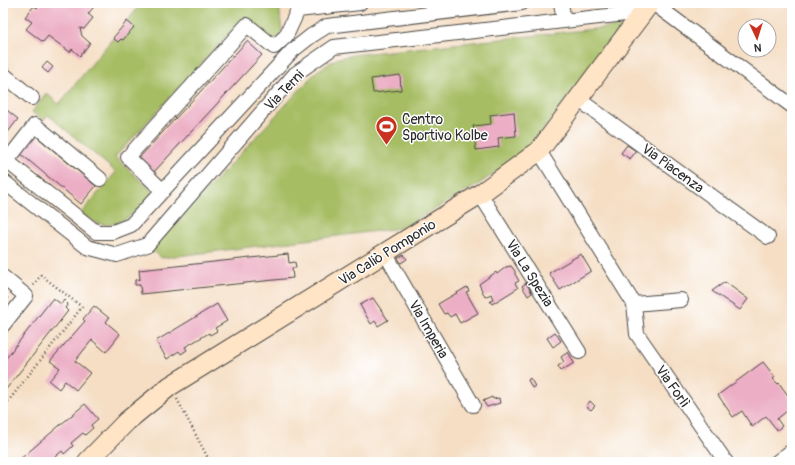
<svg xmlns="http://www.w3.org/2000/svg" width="795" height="465" font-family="Pangolin,sans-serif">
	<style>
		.green { fill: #a6bd63; stroke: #687447 }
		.building { fill: #ecaec4 }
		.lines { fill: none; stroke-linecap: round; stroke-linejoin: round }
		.street-casing { stroke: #494642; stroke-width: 16 }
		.secondary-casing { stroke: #494642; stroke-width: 21 }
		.path { stroke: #494642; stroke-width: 2.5; stroke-dasharray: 1 3; stroke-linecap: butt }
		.street { stroke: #fff; stroke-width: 14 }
		.secondary { stroke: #ffe4c6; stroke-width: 19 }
		.labels { text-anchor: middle; stroke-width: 3; stroke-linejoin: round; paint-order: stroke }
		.street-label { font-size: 14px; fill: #2b2b2b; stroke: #fff }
		.poi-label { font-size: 14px; fill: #2b2b2b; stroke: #fff; text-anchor: start }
	</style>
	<rect width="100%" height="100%" fill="#fff"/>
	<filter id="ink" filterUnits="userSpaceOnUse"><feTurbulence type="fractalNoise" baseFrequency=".025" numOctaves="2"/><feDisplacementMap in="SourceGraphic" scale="8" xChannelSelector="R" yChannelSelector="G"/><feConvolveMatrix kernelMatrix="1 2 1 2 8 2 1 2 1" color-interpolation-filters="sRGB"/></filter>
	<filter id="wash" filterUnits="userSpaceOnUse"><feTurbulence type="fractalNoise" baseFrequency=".012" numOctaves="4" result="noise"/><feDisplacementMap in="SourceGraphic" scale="16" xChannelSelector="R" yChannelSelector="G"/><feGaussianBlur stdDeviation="0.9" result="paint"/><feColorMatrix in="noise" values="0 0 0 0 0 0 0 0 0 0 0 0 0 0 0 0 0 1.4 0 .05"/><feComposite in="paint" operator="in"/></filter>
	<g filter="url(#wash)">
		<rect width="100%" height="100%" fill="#f5dec4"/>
		<!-- green -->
		<path class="green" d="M 142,3 L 279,3 L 282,33 L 274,41 L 245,16 L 115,157 L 154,193 C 139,208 121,231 97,223 C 91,221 86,216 81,213 L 116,172 L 48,115 L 43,121 L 32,112 L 46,93 L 59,104 L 113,38 L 118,42 L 127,21 Z
			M 622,26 L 537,138 L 518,157 L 476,186 L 401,228 L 162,258 L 151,250 L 317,71 L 338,58 L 352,55 Z"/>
		<g id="blocks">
			<!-- building -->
			<path class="building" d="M 41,3 L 97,3 L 88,14 L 93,18 L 84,29 L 80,28 L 82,36 L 90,43 L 80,56 L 72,49 L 70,52 L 48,36 L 43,42 L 26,29 L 32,22 L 25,17 L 34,6 L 37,8 Z
				M 127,21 L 134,27 L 123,40 L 121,39 L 118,42 L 113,38 Z
				M 247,41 L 262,55 L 154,172 L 139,158 Z
				M 47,62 L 53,67 L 48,73 L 42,68 Z
				M 400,75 L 401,90 L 373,93 L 371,79 Z
				M 3,107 L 18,119 L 5,136 L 3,134 Z
				M 514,112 L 516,136 L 498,138 L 499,147 L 476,150 L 473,126 L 491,124 L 490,115 Z
				M 36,136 L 96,186 L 81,204 L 21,154 Z
				M 627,145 L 636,151 L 630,159 L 621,153 Z
				M 288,254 L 289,263 L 295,262 L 296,268 L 292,268 L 293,278 L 141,294 L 140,285 L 135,285 L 135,280 L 140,279 L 139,270 Z
				M 581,254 L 591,271 L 560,290 L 549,273 Z
				M 404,255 L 407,259 L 401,263 L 398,258 Z
				M 511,266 L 515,271 L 515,274 L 519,281 L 515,283 L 518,288 L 492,304 L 490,301 L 493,299 L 491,294 L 485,297 L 479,284 L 496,272 L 497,274 L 506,267 Z
				M 725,282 L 748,299 L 740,310 L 712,291 Z
				M 526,283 L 532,293 L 528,296 L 522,286 Z
				M 467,287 L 469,291 L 466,292 L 478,313 L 460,323 L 455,314 L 450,317 L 447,313 L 444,314 L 438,304 Z
				M 3,294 L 8,298 L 3,304 Z
				M 53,298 L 61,304 L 64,300 L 68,304 L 65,308 L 68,311 L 3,393 L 3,362 Z
				M 373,298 L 388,320 L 378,326 L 375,321 L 371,324 L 360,305 Z
				M 217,304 L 227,321 L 215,328 L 217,331 L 210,335 L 209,333 L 185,347 L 187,350 L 181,354 L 179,351 L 167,359 L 156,341 Z
				M 94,306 L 109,318 L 106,322 L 120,334 L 106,352 L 92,340 L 75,361 L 90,373 L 76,390 L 65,381 L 59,389 L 49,381 L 60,368 L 50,361 L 85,321 L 83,319 Z
				M 555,332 L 561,341 L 553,347 L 547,338 Z
				M 568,352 L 574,363 L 561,371 L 558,366 L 564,362 L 561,357 Z
				M 763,362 L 775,377 L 773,379 L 778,384 L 779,383 L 792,401 L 792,407 L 777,419 L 782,426 L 777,430 L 766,416 L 752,427 L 742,411 L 733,417 L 718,395 Z
				M 530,378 L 535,386 L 532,388 L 528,380 Z
				M 492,397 L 493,399 L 499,398 L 500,403 L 487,407 L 483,401 Z
				M 590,401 L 595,406 L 591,410 L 586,406 Z
				M 85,404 L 98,419 L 91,425 L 93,428 L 85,435 L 83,433 L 71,443 L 73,446 L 64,454 L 62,451 L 49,462 L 20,462 L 19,460 Z"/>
		</g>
	</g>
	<g filter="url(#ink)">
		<use href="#blocks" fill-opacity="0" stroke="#494642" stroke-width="1"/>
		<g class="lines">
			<defs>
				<path id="street" d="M 297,3 L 298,10 L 360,3
					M 561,3 L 564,21
					M 653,3 L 792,106
					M 3,74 L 32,98
					M 578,99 L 768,237
					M 539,151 L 634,304 L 637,334 L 726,462
					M 3,158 L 96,232 L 113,232 L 131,225 L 292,51 L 311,36 L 327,26 L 522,3
					M 3,166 L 35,125 L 100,179
					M 3,181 L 87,247 L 117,255 L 147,245 L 295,74 L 334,47 L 643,12
					M 163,191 L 128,157 L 247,25 L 274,47 L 286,36 L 298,10
					M 480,194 L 579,352
					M 385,253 L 473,405
					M 3,277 L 26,296 L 3,325
					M 634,304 L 681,300
					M 777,462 L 792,451"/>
				<path id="secondary" d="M 87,462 L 127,421 L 170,386 L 480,194 L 539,151 L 650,3"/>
			</defs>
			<!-- street casing -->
			<use href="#street" class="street-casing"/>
			<!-- secondary casing -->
			<use href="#secondary" class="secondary-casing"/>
			<!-- path -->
			<path class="path" d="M 3,395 L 9,400
				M 177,399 L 210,462
				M 3,408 L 82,307 L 41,275 L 33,286"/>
			<!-- street -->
			<use href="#street" class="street"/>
			<!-- secondary -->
			<use href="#secondary" class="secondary"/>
		</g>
	</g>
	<!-- icons -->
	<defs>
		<symbol id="stadium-pin" viewBox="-11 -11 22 30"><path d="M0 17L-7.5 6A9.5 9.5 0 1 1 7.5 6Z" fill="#c8321e" stroke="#fff"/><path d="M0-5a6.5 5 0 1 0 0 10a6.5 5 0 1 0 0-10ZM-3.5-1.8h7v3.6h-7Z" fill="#fff"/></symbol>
	</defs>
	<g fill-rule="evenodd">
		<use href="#stadium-pin" x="374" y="114" width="25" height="34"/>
	</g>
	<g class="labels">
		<!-- street labels -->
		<g class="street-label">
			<text transform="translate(284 90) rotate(-46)" y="5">Via Terni</text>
			<text transform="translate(673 168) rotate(36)" y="5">Via Piacenza</text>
			<text transform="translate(387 252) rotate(-32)" y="5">Via Caliò Pomponio</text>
			<text transform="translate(530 273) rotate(58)" y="5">Via La Spezia</text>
			<text transform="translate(429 329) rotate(60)" y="5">Via Imperia</text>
			<text transform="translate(673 386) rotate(55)" y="5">Via Forlì</text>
		</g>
		<!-- poi labels -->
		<g class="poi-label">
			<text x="402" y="124">Centro<tspan x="402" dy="16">Sportivo Kolbe</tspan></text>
		</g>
	</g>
	<!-- margin -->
	<rect width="795" height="465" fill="none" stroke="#fff" stroke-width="16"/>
	<!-- north arrow -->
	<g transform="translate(757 38) rotate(176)"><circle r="19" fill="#ffffff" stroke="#aaaaaa"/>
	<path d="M0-3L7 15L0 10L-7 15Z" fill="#c8321e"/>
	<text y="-6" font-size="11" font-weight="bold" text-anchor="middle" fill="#2b2b2b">N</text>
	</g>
</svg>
